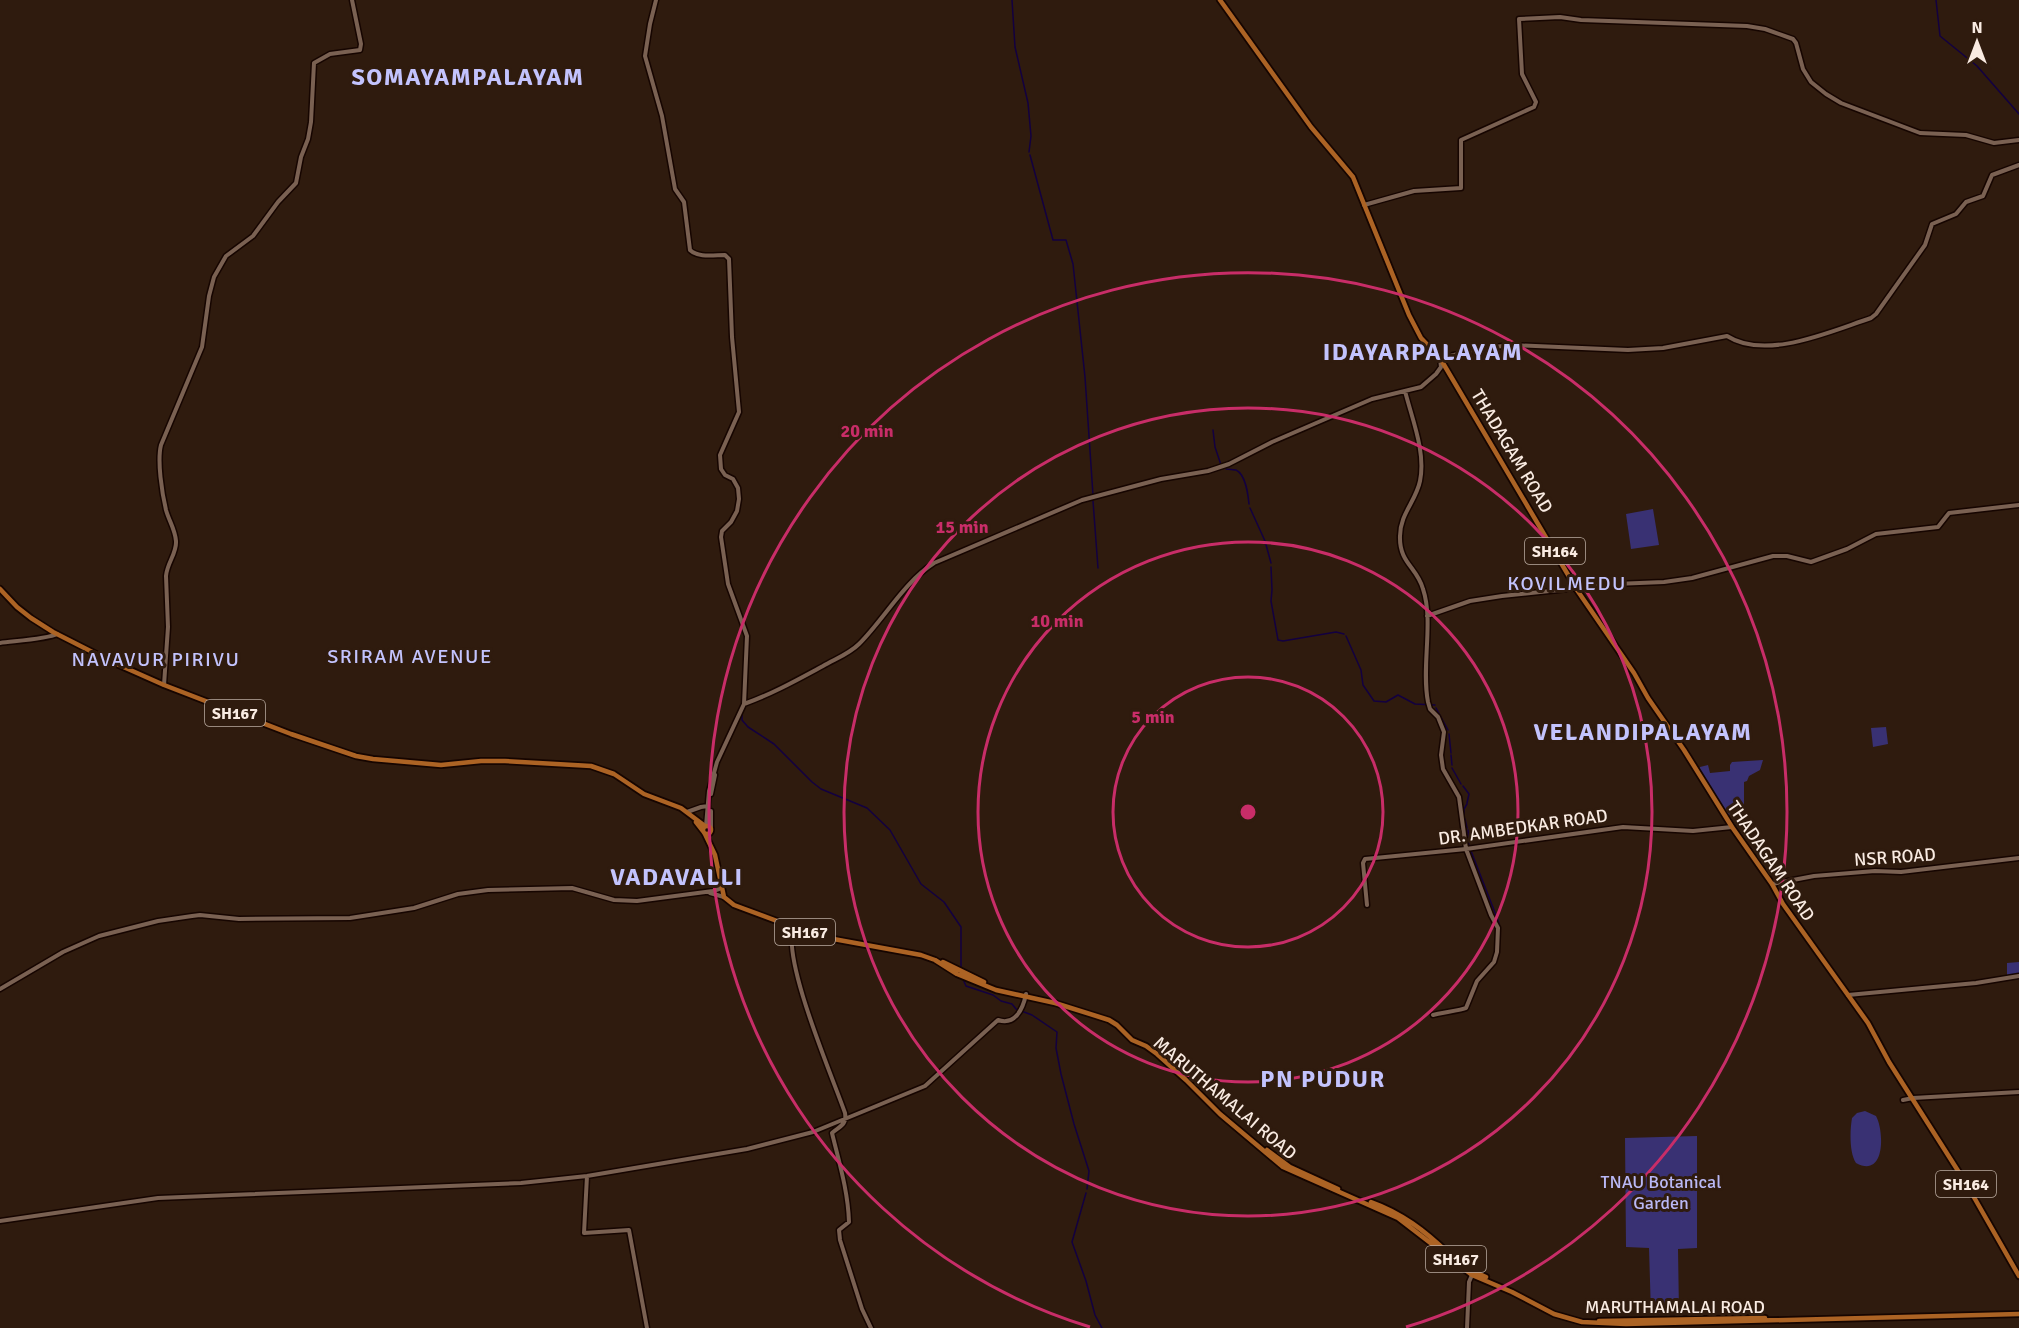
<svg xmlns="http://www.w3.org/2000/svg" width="2019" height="1328" font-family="Signika,sans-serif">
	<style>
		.green { fill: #393173 }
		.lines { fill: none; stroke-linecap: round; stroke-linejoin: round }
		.stream { stroke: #130040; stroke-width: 1.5 }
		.secondary-casing { stroke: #160500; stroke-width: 7 }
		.primary-casing { stroke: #160500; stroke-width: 8 }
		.secondary { stroke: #7a6152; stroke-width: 4 }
		.primary { stroke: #ac6324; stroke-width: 4.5 }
		.ring { fill: none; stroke: #c82d68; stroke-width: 3 }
		.labels { text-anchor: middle; stroke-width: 6; stroke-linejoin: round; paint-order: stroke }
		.shield { fill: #2f1b0e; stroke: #bcada2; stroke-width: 1.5 }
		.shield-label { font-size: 16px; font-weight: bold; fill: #f9ebe2 }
		.street-label { font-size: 18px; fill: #f9ebe2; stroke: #2f1b0e }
		.park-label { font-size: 18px; fill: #b9b8f5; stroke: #2f1b0e }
		.neighbourhood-label { font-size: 20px; letter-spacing: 1.5px; fill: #c3c3fd; stroke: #2f1b0e }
		.district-label { font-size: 24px; font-weight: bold; letter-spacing: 1.5px; fill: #c3c3fd; stroke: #2f1b0e }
		.centre { fill: #c82d68; stroke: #2f1b0e; stroke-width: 3 }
		.ring-label { font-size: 18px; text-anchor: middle; font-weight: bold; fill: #c82d68; stroke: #2f1b0e; stroke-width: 6; stroke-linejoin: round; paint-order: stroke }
	</style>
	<rect width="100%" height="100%" fill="#2f1b0e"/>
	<!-- green -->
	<path class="green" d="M 1653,509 L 1659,545 L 1631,549 L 1626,514 Z
		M 1886,727 L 1888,744 L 1873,747 L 1871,728 Z
		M 1763,760 L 1760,770 L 1749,776 L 1747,781 L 1744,782 L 1744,806 L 1727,816 L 1699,769 L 1700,767 L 1708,765 L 1710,773 L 1730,771 L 1730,765 L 1732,762 Z
		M 2019,962 L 2019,975 L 2007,978 L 2007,963 Z
		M 1865,1111 L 1876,1116 C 1884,1130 1886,1179 1856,1163 C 1849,1152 1850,1130 1852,1118 L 1857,1113 Z
		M 1697,1136 L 1697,1248 L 1678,1249 L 1679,1312 L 1651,1314 L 1649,1248 L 1626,1247 L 1625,1138 Z"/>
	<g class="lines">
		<!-- stream -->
		<path class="stream" d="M 1012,0 L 1015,47 L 1028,103 L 1031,136 L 1029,152
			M 1936,0 L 1940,36 L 1977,66 L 2019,114
			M 1030,155 L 1053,240 L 1066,240 L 1073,264 L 1085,377 L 1093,495
			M 1213,430 L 1215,447 L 1221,465
			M 1226,469 C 1227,469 1235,470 1236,470 C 1246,475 1248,494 1249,504
			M 1093,501 L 1098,568
			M 1250,508 L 1265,541 L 1271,563
			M 1271,567 L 1272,590 L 1271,601 L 1278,640 L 1283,641 L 1336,632 L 1344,634
			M 1346,636 L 1361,670 L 1363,685 L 1374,701 L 1386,702 L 1398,695 L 1415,704 L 1435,705
			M 1436,708 L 1448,730
			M 742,715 L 742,720 L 748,727 L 774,744 L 812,782 L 821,789 L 867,808 L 890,830 L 921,884 L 944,902 L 961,927 L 961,968
			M 1449,734 L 1451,753
			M 1451,755 L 1452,765
			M 1452,768 L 1461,784
			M 1463,786 L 1469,794 L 1467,803
			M 1464,817 L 1464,809 L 1467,804
			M 1465,819 L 1467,828
			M 1468,830 L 1469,847
			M 1471,851 L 1499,923
			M 963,979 L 966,986 L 993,995 L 1001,1001 L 1012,1004 L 1016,1009 L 1032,1015 L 1057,1032 L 1056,1048 L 1061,1074 L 1074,1124 L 1089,1171 L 1087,1189
			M 1086,1193 L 1072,1242 L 1086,1281 L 1095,1315 L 1102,1328"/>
		<defs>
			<path id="secondary" d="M 656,0 L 650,24 L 645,56 L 662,116 L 675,189 L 684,202 L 690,250 C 698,258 714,255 725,255 L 729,259 L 732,337 L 739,412 L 720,455 L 721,469 L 725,475 L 733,479 L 738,488 L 739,499 L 737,511 L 731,522 L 722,531 L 721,537 L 728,584 L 747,636 L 744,704
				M 1364,205 L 1414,191 L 1461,188 L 1461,140 L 1534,107 L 1536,102 L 1522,74 L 1519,19 L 1560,17 L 1581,20 L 1747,26 L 1765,29 L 1793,39 L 1796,43 L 1803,69 L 1811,82 L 1826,94 L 1841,103 L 1920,133 L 1966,135 L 1994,143 L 2019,140
				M 1405,391 C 1412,419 1426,452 1420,481 C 1416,501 1400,514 1400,536 C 1399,563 1417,567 1423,589 C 1434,622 1421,666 1428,702 L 1430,709 L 1438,717 L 1444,732 L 1441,755 L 1443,769 L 1459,797 L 1466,849 L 1491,915 L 1498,928 L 1497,952 L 1494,962 L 1477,981 L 1466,1008 C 1462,1010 1440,1013 1433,1015
				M 1427,616 L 1470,601 L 1502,596 L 1615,584 L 1664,582 L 1692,578 L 1773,556 L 1787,556 L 1811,562 L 1847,549 L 1876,534 L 1938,527 L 1949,513 L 2019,505
				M 0,643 C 14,641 47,639 57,634
				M 164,685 L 168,627 L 166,576 C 167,563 177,553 176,541 C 175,529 169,521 166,510 C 162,493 157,461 161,445 L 202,347 L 209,296 L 214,277 L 226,256 L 253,236 L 278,202 L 296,183 L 301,157 L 308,139 L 311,122 L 314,63 L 330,54 L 360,50 L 361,44 L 352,0
				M 711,794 L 715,775
				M 711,811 L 711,829
				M 687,812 L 701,807 L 708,806
				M 706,826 L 709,791 L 717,762 L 744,704 C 772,694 797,680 823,666 C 835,659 849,654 859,644 C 885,618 903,583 934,563 L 1082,500 L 1161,479 L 1208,471 L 1229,464 L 1272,442 L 1372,399 L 1421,387 L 1436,374 L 1441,367 L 1440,358 L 1486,348 L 1511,345 L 1628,350 L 1663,348 L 1727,336 C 1766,361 1831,331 1871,318 L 1876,314 L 1925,245 L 1932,224 L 1956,214 L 1966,202 L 1983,196 L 1992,175 L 2019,165
				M 1772,884 L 1814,876 L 1875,871 L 1901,872 L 2019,858
				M 710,893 L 724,897
				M 1367,905 L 1363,863 L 1365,859 L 1466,849 L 1623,827 L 1693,831 L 1732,827
				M 794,926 C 780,956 833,1078 845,1113 C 847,1125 840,1126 832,1133 C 839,1162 848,1191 849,1222 L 839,1230 L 840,1240 L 862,1309 L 871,1328
				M 0,989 L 63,952 L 99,936 L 158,921 L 192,916 L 200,915 L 239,919 L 350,918 L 414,908 L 458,894 L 488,890 L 572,888 L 614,900 L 637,901 L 713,891 L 719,889 L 720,884
				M 1848,995 L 1976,983 L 2019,976
				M 1903,1100 L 1913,1098 L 2019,1092
				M 587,1176 L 584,1233 L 629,1230 L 647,1328
				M 0,1221 L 158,1198 L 521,1183 L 587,1176 L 747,1149 L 813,1132 L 925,1086 L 998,1020 C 1015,1026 1023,1009 1026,994
				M 1467,1328 L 1469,1282 L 1472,1275"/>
			<path id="primary" d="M 1220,0 L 1311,127 L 1353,177 L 1409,315 L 1421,338 L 1440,358 L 1577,590 L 1634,673 L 1648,698 L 1684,750 L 1732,827 L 1772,884 L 1783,904 L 1868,1023 L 1889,1062 L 1967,1185 L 2019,1276
				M 0,589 L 17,607 L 31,618 L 53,632 L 110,661 L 164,685 L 291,734 L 356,756 L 373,759 L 441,765 L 481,761 L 505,761 L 591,766 L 614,774 L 644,794 L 681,808 L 705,826
				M 696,822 L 703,831
				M703 830a4 4 0 1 1 8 0a4 4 0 1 1-8 0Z
				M 705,834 L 715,855 L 724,897 L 734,905 L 817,936 L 921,955 L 935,960 L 957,974 L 996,990 L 1055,1003 L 1109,1020 L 1117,1025 L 1132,1040 L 1146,1046 L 1157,1054 L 1186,1080 L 1220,1114 L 1283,1167 L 1398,1218 L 1472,1275 L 1512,1292 L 1554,1314 L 1582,1322 L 1626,1324 L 2019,1314
				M 943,962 L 984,982
				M 1267,1150 L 1290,1167 L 1338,1189
				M 1371,1202 C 1402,1213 1425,1231 1448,1253
				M 1455,1258 L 1468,1269 L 1486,1277
				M 1599,1321 L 1765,1318"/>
		</defs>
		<!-- secondary casing -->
		<use href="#secondary" class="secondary-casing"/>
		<!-- primary casing -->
		<use href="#primary" class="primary-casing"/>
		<!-- secondary -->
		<use href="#secondary" class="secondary"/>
		<!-- primary -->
		<use href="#primary" class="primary"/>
	</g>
	<!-- distance rings -->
	<g class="ring">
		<circle cx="1248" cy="812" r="135"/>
		<circle cx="1248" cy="812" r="270"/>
		<circle cx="1248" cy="812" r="404"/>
		<path d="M1090 1327A539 539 0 1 1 1406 1327"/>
	</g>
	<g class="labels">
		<!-- shield labels -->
		<g class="shield">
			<rect x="1525" y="538" width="60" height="26" rx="4.5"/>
			<rect x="205" y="700" width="60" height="26" rx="4.5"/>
			<rect x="775" y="919" width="60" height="26" rx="4.5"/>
			<rect x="1936" y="1171" width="60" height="26" rx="4.5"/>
			<rect x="1426" y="1246" width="60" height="26" rx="4.5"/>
		</g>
		<g class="shield-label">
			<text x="1555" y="557">SH164</text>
			<text x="235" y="719">SH167</text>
			<text x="805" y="938">SH167</text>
			<text x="1966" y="1190">SH164</text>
			<text x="1456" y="1265">SH167</text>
		</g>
		<!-- street labels -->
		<g class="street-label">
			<text transform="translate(1512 451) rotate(59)" y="6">THADAGAM ROAD</text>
			<text transform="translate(1523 827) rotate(-8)" y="6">DR. AMBEDKAR ROAD</text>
			<text transform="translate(1895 857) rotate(-4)" y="6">NSR ROAD</text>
			<text transform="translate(1771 861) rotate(56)" y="6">THADAGAM ROAD</text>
			<text transform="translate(1225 1098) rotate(40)" y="6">MARUTHAMALAI ROAD</text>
			<text x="1675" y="1313">MARUTHAMALAI ROAD</text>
		</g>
		<!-- park labels -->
		<g class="park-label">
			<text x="1661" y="1188">TNAU Botanical<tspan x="1661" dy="21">Garden</tspan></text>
		</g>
		<!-- neighbourhood labels -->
		<g class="neighbourhood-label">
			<text x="1567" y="590">KOVILMEDU</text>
			<text x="410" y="663">SRIRAM AVENUE</text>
			<text x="156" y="666">NAVAVUR PIRIVU</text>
		</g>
		<!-- district labels -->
		<g class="district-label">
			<text x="468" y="85">SOMAYAMPALAYAM</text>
			<text x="1423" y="360">IDAYARPALAYAM</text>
			<text x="1643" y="740">VELANDIPALAYAM</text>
			<text x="677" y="885">VADAVALLI</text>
			<text x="1323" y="1087">PN PUDUR</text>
		</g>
	</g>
	<circle cx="1248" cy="812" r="9" class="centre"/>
	<g class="ring-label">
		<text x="867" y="437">20 min</text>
		<text x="962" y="533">15 min</text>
		<text x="1057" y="627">10 min</text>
		<text x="1153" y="723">5 min</text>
	</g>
	<!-- north arrow -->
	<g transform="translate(1977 42)" stroke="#2f1b0e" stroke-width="4.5" paint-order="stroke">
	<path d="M0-4.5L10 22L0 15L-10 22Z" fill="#f9ebe2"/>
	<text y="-9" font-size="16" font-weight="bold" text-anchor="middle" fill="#f9ebe2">N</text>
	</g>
</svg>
